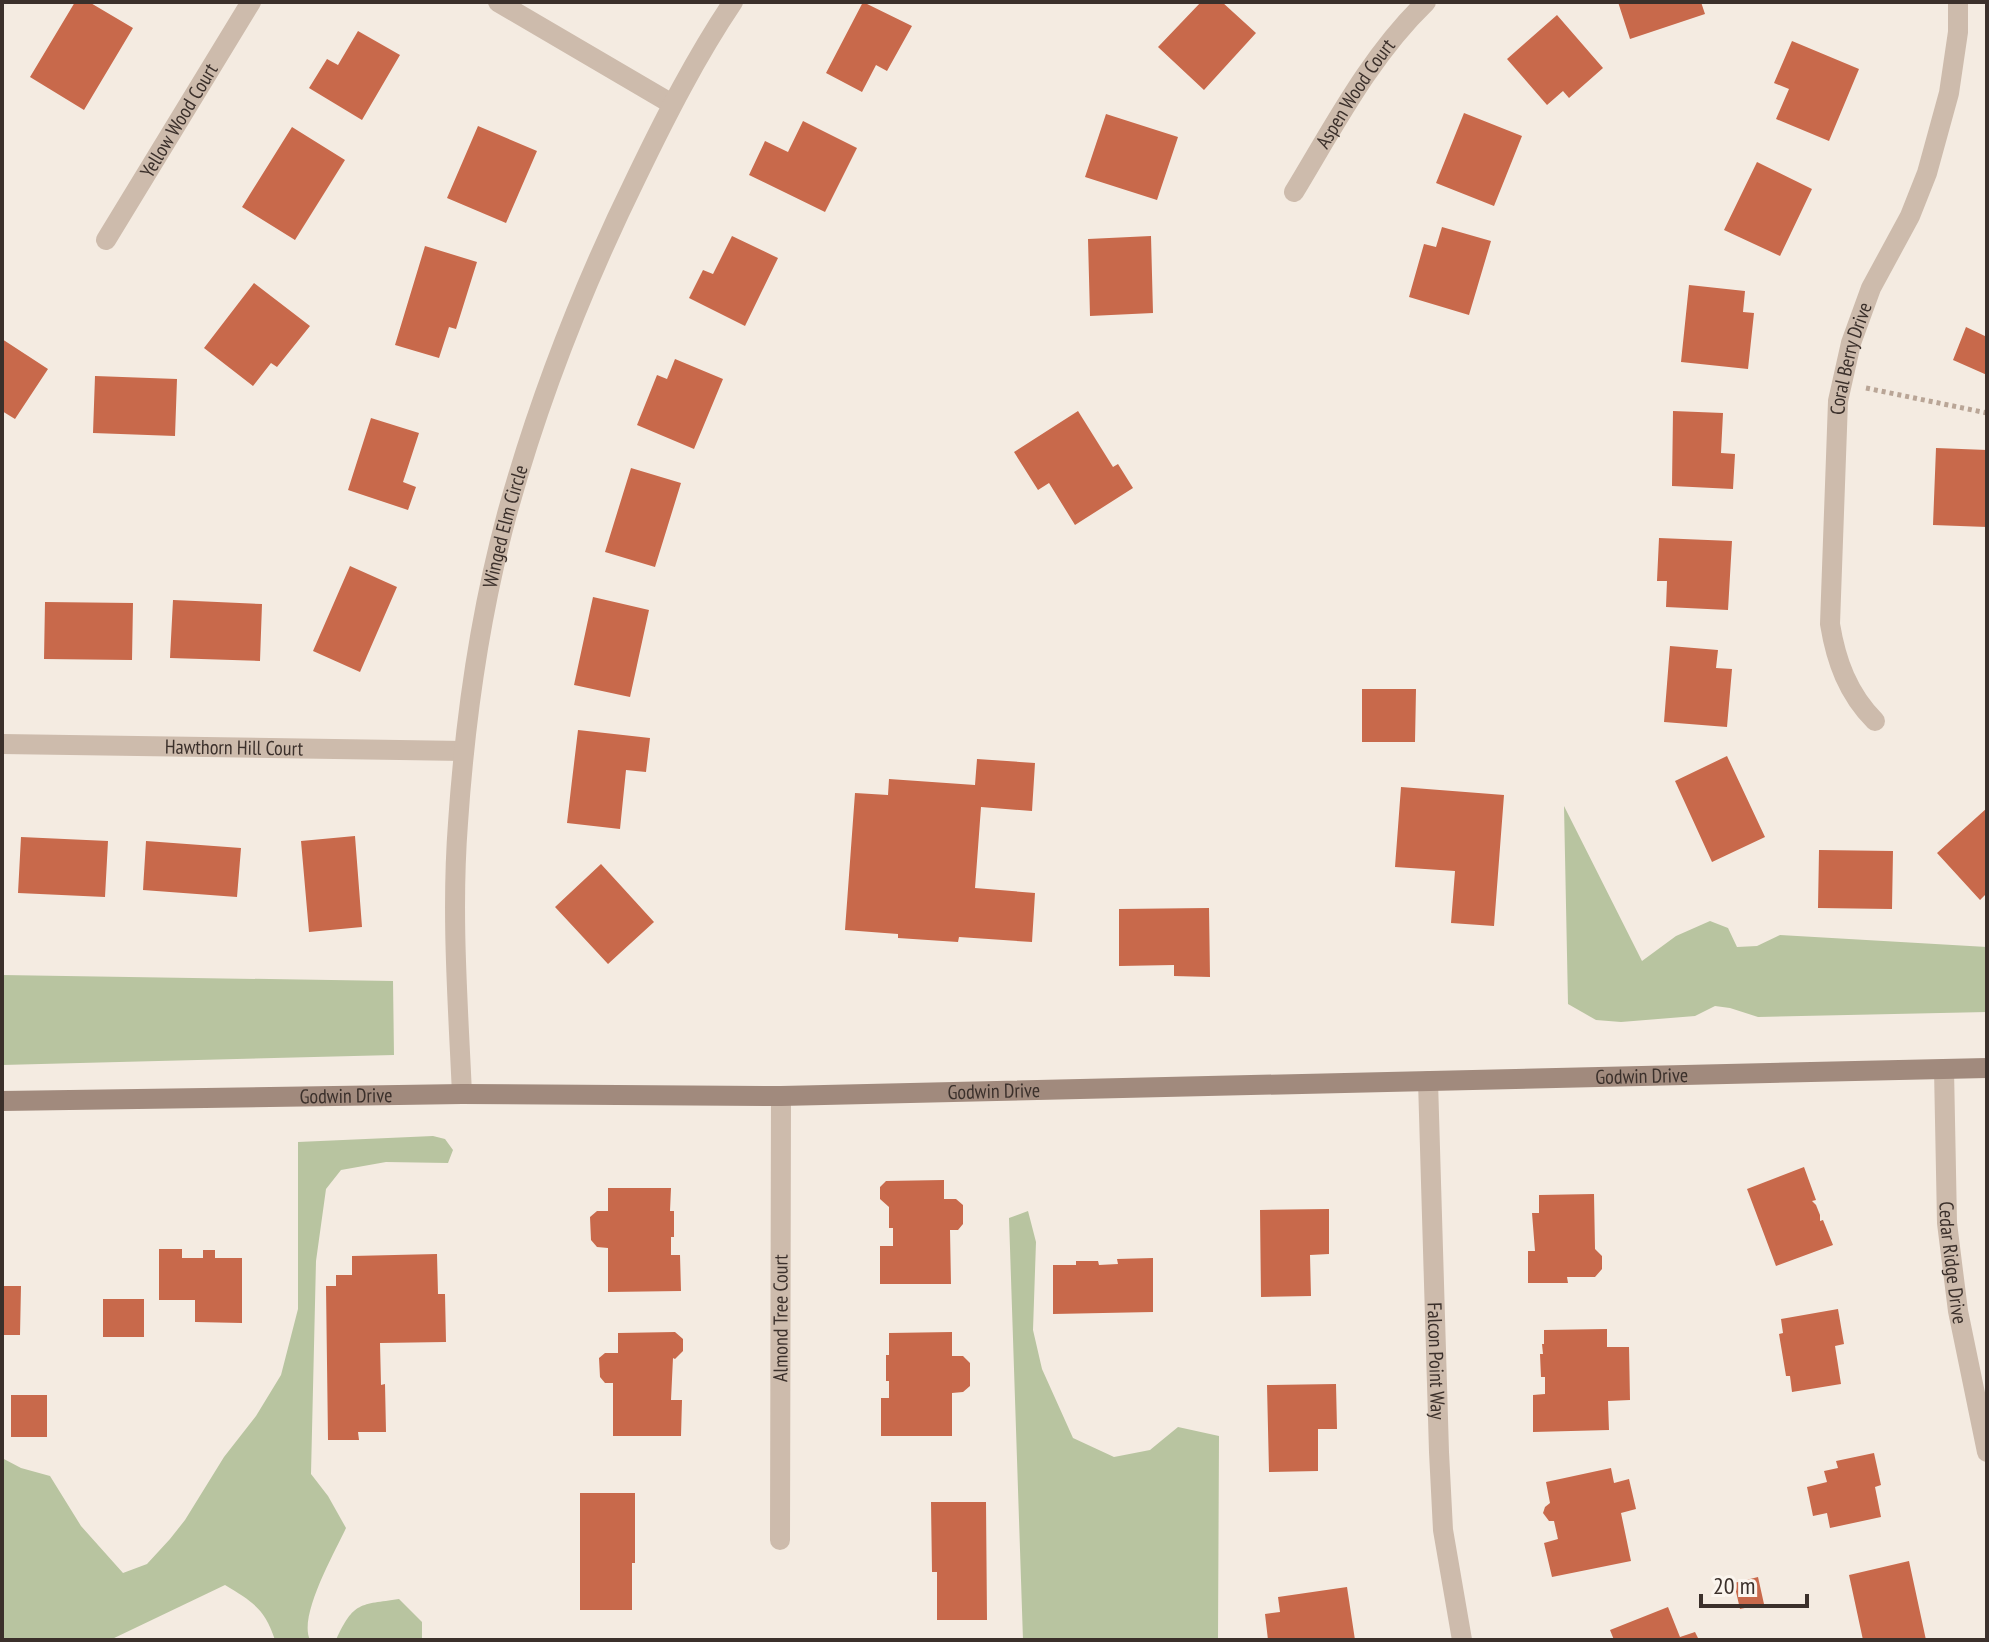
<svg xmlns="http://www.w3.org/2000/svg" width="1989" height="1642" font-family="'PT Sans Narrow',sans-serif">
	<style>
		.green { fill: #b8c4a0 }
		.building { fill: #c8694b }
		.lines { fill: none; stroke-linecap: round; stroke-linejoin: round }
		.path { stroke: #b9a596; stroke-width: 5; stroke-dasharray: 4 4; stroke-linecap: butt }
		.street { stroke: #cdbbac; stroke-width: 20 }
		.secondary { stroke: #a18a7d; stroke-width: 20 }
		.labels { text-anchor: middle; stroke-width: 6; stroke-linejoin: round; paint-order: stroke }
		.street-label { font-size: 20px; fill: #3b302b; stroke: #fbf5ee }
	</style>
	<rect width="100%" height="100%" fill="#f4ebe1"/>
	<!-- green -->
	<path class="green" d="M 1564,806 L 1642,961 L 1676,936 L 1710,921 L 1728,928 L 1737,947 L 1757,946 L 1780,935 L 1987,947 L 1987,1012 L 1758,1017 L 1730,1008 L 1715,1006 L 1695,1016 L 1621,1022 L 1596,1020 L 1568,1004 Z
		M 2,975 L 393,981 L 394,1055 L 2,1065 Z
		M 433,1136 L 445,1139 L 453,1150 L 448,1163 L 386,1162 L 341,1170 L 326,1189 L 316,1261 L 311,1474 L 328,1496 L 346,1528 C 335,1552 298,1616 310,1640 L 275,1640 C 265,1609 253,1602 225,1585 L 110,1640 L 2,1640 L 2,1458 L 21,1468 L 50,1476 L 81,1526 L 123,1573 L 147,1564 L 170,1539 L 185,1520 L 224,1457 L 256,1416 L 281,1375 L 298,1309 L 298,1142 Z
		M 1028,1211 L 1036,1242 L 1033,1330 L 1042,1369 L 1073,1438 L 1114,1457 L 1150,1450 L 1178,1427 L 1219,1436 L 1218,1640 L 1023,1640 L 1009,1218 Z
		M 399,1599 L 422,1622 L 422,1640 L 336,1640 C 354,1601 360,1605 399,1599 Z"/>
	<!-- building -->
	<path class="building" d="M 75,2 L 89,2 L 133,28 L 84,110 L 30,77 Z
		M 863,2 L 912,26 L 887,71 L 876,65 L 862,92 L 826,73 Z
		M 1201,2 L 1222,2 L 1256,33 L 1204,90 L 1158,47 Z
		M 1618,2 L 1701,2 L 1705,14 L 1630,39 Z
		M 1557,15 L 1603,68 L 1569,98 L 1563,91 L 1547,105 L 1507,59 Z
		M 358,31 L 400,55 L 362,120 L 309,88 L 327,59 L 338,65 Z
		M 1792,41 L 1859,69 L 1829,141 L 1776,119 L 1789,89 L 1774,83 Z
		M 1464,113 L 1522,136 L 1494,206 L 1436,183 Z
		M 1106,114 L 1178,137 L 1157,200 L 1085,177 Z
		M 803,121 L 857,148 L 825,212 L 749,175 L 765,141 L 788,152 Z
		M 478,126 L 537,151 L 506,223 L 447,198 Z
		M 292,127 L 345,160 L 295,240 L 242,207 Z
		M 1757,162 L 1812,189 L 1780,256 L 1724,230 Z
		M 1442,227 L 1491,241 L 1469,315 L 1409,297 L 1424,244 L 1436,247 Z
		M 732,236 L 778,258 L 745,326 L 689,298 L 703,270 L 713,274 Z
		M 1151,236 L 1153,313 L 1090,316 L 1088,239 Z
		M 425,246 L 477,262 L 456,329 L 449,327 L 439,358 L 395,345 Z
		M 254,283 L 310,326 L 277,367 L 271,363 L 253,386 L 204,348 Z
		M 1689,285 L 1745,291 L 1743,312 L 1754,313 L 1748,369 L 1681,362 Z
		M 1966,327 L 1987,337 L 1987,375 L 1953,360 Z
		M 2,339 L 48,369 L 15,419 L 2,411 Z
		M 675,359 L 723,379 L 694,449 L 637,425 L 657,375 L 667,379 Z
		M 95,376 L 177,379 L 175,436 L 93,433 Z
		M 1078,411 L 1113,467 L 1118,464 L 1133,488 L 1075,525 L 1049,483 L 1038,490 L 1014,452 Z
		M 1673,411 L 1723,413 L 1721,453 L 1735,454 L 1733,489 L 1672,486 Z
		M 371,418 L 419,433 L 403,482 L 416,487 L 408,510 L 348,490 Z
		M 1936,448 L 1987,450 L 1987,527 L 1933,525 Z
		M 631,468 L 681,483 L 655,567 L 605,552 Z
		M 1659,538 L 1732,541 L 1728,610 L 1666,607 L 1667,581 L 1657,581 Z
		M 350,566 L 397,587 L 360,672 L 313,651 Z
		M 593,597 L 649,610 L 630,697 L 574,685 Z
		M 173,600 L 262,604 L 260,661 L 170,658 Z
		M 45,602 L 133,603 L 132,660 L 44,659 Z
		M 1670,646 L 1718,650 L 1716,668 L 1732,669 L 1727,727 L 1664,722 Z
		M 1362,689 L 1416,689 L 1415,742 L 1362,742 Z
		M 578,730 L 650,738 L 646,772 L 626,770 L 620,829 L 567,823 Z
		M 1727,756 L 1765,837 L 1712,862 L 1675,781 Z
		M 977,759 L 1035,763 L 1032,811 L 981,807 L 975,888 L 1035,893 L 1032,942 L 959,937 L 958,942 L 898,938 L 898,934 L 845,930 L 855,793 L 888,795 L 889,779 L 975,785 Z
		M 1401,787 L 1504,795 L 1494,926 L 1451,923 L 1455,871 L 1395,867 Z
		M 1987,808 L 1987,893 L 1980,900 L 1937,853 Z
		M 355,836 L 362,927 L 309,932 L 301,841 Z
		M 21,837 L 108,841 L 105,897 L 18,893 Z
		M 146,841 L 241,848 L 237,897 L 143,890 Z
		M 1819,850 L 1893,851 L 1892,909 L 1818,908 Z
		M 601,864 L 654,922 L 608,964 L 555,907 Z
		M 1209,908 L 1210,977 L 1174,976 L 1174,965 L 1119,966 L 1119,909 Z
		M 1804,1167 L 1816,1200 L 1812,1201 L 1816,1205 L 1820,1215 L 1820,1221 L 1823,1220 L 1833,1245 L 1776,1266 L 1747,1189 Z
		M 944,1180 L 944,1199 L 956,1199 L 963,1205 L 963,1224 L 958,1230 L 950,1230 L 951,1284 L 880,1284 L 880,1246 L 893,1246 L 893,1228 L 889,1228 L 889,1207 L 880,1199 L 880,1187 L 886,1181 Z
		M 608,1188 L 671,1188 L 670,1211 L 674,1211 L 674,1237 L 671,1237 L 671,1255 L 680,1255 L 681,1291 L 608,1292 L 608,1248 L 597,1247 L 591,1240 L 590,1217 L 597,1211 L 608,1211 Z
		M 1594,1194 L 1595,1249 L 1602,1256 L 1602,1269 L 1595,1277 L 1567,1277 L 1568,1283 L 1528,1283 L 1528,1251 L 1535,1251 L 1532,1213 L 1539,1213 L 1539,1195 Z
		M 1329,1209 L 1329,1254 L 1310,1255 L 1311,1296 L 1261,1297 L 1260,1210 Z
		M 159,1249 L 182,1249 L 182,1258 L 203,1258 L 203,1250 L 215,1250 L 215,1258 L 242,1258 L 242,1323 L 195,1322 L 195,1300 L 159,1300 Z
		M 437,1254 L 438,1294 L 445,1294 L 446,1342 L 380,1343 L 381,1385 L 385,1384 L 386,1432 L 358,1432 L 359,1440 L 328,1440 L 326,1286 L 336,1286 L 336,1275 L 352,1275 L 352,1256 Z
		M 1153,1258 L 1153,1312 L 1053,1314 L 1053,1265 L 1076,1265 L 1076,1261 L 1098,1261 L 1099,1265 L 1118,1264 L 1117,1259 Z
		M 2,1286 L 21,1286 L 20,1335 L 2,1335 Z
		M 103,1299 L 144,1299 L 144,1337 L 103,1337 Z
		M 1838,1309 L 1844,1344 L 1835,1346 L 1841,1384 L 1792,1392 L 1790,1376 L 1786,1376 L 1779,1334 L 1783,1333 L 1781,1319 Z
		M 1607,1329 L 1607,1347 L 1629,1347 L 1630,1400 L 1608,1401 L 1609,1430 L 1533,1432 L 1533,1395 L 1545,1394 L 1545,1377 L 1541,1377 L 1540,1354 L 1543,1354 L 1542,1344 L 1544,1344 L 1544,1330 Z
		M 675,1332 L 683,1339 L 683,1351 L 675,1359 L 673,1358 L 671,1400 L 682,1400 L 681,1436 L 613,1436 L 613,1383 L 605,1383 L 600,1377 L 599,1358 L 605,1353 L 618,1353 L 618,1333 Z
		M 952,1332 L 952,1356 L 963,1356 L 970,1363 L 970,1386 L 963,1392 L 952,1393 L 952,1436 L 881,1436 L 881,1398 L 889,1398 L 889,1381 L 886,1381 L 886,1355 L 889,1355 L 889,1333 Z
		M 1336,1384 L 1337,1429 L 1318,1429 L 1318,1471 L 1269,1472 L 1267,1385 Z
		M 11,1395 L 47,1395 L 47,1437 L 11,1437 Z
		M 1874,1453 L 1881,1485 L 1875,1487 L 1881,1517 L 1830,1528 L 1827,1513 L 1813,1516 L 1807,1487 L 1827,1482 L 1824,1471 L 1838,1468 L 1836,1461 Z
		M 1611,1468 L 1614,1483 L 1629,1479 L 1636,1509 L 1621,1513 L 1631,1561 L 1552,1577 L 1544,1543 L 1558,1539 L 1554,1521 L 1549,1521 L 1543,1513 L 1545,1507 L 1550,1503 L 1546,1482 Z
		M 580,1493 L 635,1493 L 635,1563 L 632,1563 L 632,1610 L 580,1610 Z
		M 931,1502 L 986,1502 L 987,1620 L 937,1620 L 937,1572 L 932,1572 Z
		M 1909,1561 L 1926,1640 L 1863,1640 L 1849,1575 Z
		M 1758,1577 L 1764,1604 L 1740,1609 L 1734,1583 Z
		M 1347,1587 L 1355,1640 L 1268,1640 L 1265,1614 L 1280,1612 L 1278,1597 Z
		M 1668,1607 L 1680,1637 L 1695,1632 L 1699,1640 L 1614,1640 L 1610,1630 Z"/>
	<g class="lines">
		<!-- path -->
		<path class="path" d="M 1866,388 L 1987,413"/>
		<!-- street -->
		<g class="street">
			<path d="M 498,2 L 672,104"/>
			<path id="s1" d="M 1294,192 C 1334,126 1370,56 1426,2"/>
			<path id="s2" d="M 106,240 L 251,2"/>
			<path id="s3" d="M 1875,721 C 1848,694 1836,661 1830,624 L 1838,401 L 1851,343 L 1871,288 L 1910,216 L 1927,173 L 1949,93 L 1958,32 L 1958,2"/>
			<path id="s4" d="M 2,744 L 464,751"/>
			<path id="s5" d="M 1944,1069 L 1947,1223 L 1958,1311 L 1987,1452"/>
			<path id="s6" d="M 1428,1081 L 1439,1452 L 1443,1530 L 1462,1640"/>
			<path id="s7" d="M 462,1094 C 458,1004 451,914 458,823 C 465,719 480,614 507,514 C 539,398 584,284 637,176 C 666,116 696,57 733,2"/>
			<path id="s8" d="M 780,1540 L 781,1096"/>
		</g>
		<!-- secondary -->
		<path class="secondary" id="s9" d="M 2,1101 L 462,1094 L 781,1096 L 1987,1068"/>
	</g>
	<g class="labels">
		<!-- street labels -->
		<g class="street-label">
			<text dy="7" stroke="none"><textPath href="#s1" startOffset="116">Aspen Wood Court</textPath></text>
			<text dy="7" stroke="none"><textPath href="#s2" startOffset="140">Yellow Wood Court</textPath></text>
			<text dy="7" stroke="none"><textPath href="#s3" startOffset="376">Coral Berry Drive</textPath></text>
			<text dy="7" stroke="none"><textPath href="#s7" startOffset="572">Winged Elm Circle</textPath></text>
			<text dy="7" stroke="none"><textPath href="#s4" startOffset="232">Hawthorn Hill Court</textPath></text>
			<text dy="7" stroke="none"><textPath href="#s9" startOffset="1640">Godwin Drive</textPath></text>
			<text dy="7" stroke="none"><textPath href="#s9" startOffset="992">Godwin Drive</textPath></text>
			<text dy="7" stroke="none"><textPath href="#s9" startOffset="344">Godwin Drive</textPath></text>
			<text dy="7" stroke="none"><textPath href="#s5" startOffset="194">Cedar Ridge Drive</textPath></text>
			<text dy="7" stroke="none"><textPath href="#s8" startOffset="222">Almond Tree Court</textPath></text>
			<text dy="7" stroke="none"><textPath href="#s6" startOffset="280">Falcon Point Way</textPath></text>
		</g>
	</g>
	<!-- border -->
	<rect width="1989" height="1642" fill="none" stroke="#3b302b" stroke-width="8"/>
	<!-- scale -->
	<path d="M1701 1594v12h106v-12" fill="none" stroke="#3b302b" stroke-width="4"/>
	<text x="1713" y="1594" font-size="24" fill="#3b302b" stroke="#fbf5ee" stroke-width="6" paint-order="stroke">20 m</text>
</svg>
